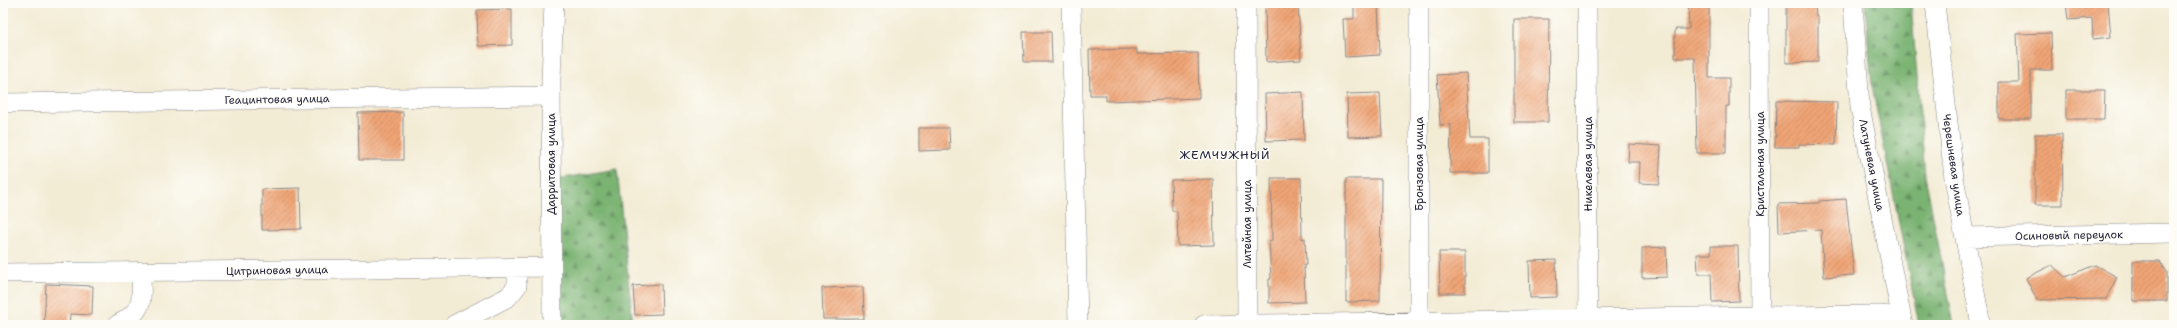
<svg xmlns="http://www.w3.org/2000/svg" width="2177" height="328" font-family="'Shantell Sans',sans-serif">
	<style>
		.forest { fill: url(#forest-firs); stroke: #4e6a56 }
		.building { fill: url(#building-hatch) }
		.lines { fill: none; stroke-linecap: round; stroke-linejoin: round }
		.minor-casing { stroke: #8a8788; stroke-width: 20 }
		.minor { stroke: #fff; stroke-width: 19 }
		.labels { text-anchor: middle; stroke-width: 3; stroke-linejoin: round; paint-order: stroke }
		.street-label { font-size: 11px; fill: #22223b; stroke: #fdfcf7 }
		.neighbourhood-label { font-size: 12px; letter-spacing: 1px; fill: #22223b; stroke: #fdfcf7 }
	</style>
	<defs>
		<pattern id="forest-firs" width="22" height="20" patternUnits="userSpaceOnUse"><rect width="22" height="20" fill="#7ab372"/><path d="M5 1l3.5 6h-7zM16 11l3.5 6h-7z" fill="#64915f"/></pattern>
		<pattern id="building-hatch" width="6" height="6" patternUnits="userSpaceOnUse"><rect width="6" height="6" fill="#f0a576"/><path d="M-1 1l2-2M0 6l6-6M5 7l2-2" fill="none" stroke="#c28662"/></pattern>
	</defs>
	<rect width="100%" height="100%" fill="#fdfcf7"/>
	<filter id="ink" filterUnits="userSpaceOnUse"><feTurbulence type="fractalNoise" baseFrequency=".025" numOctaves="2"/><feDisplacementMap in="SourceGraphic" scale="8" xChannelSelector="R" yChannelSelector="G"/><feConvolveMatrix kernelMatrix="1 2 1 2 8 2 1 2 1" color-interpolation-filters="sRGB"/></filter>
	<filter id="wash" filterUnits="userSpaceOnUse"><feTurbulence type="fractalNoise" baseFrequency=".012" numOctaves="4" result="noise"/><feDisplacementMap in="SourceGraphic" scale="16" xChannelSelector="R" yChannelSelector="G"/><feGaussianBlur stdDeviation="0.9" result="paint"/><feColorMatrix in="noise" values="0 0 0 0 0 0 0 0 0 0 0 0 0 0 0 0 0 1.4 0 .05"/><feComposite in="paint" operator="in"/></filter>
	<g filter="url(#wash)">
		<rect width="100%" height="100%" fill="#f3ecd5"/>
		<!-- forest -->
		<path class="forest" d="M 1865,3 L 1911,3 L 1925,175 L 1954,325 L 1919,325 L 1872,86 Z
			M 617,169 L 633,325 L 560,325 L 557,179 Z"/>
		<g id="blocks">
			<!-- building -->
			<path class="building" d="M 1265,3 L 1298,3 L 1301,60 L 1266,62 Z
				M 1354,3 L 1378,3 L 1380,55 L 1345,57 L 1343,19 L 1354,19 Z
				M 1688,3 L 1709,3 L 1709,78 L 1729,78 L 1729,106 L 1726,106 L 1726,153 L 1697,153 L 1695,58 L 1675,58 L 1675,29 L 1689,29 Z
				M 1786,3 L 1815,3 L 1816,17 L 1818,17 L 1818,62 L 1786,63 Z
				M 2066,3 L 2108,3 L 2111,37 L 2093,39 L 2092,18 L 2068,20 Z
				M 512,9 L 512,45 L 478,46 L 477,10 Z
				M 1514,19 L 1549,19 L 1548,122 L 1514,122 Z
				M 1023,32 L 1051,32 L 1052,62 L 1024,62 Z
				M 2051,33 L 2052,70 L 2031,70 L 2031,119 L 1999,119 L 1999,82 L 2019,82 L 2017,34 Z
				M 1137,49 L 1137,54 L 1198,53 L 1199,98 L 1106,101 L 1106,95 L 1090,95 L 1089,50 Z
				M 1466,73 L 1470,139 L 1488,139 L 1488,173 L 1450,173 L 1451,124 L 1440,125 L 1437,75 Z
				M 2066,90 L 2105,90 L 2104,119 L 2066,119 Z
				M 1303,92 L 1304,140 L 1266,141 L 1265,94 Z
				M 1380,93 L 1382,136 L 1348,137 L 1347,94 Z
				M 1776,101 L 1837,102 L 1836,145 L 1799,144 L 1799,147 L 1775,147 Z
				M 403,112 L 403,160 L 359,160 L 358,113 Z
				M 919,128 L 949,128 L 950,150 L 919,151 Z
				M 2035,134 L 2062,134 L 2063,205 L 2035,205 Z
				M 1629,144 L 1661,146 L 1659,184 L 1639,183 L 1640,162 L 1628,162 Z
				M 1271,178 L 1301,178 L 1302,239 L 1305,238 L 1306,265 L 1304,265 L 1305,302 L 1269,303 L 1269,279 L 1271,279 L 1269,241 L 1272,240 Z
				M 1213,179 L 1214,245 L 1178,246 L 1177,211 L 1172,211 L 1171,180 Z
				M 1346,179 L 1381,179 L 1380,301 L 1346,302 Z
				M 300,188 L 301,229 L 262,230 L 262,189 Z
				M 1846,199 L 1854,275 L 1824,277 L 1821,230 L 1779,232 L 1778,204 L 1819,203 L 1819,201 Z
				M 1711,246 L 1738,246 L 1739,301 L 1712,302 L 1711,274 L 1698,274 L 1697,254 L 1711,254 Z
				M 1666,247 L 1667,277 L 1642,278 L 1642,248 Z
				M 1439,252 L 1465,252 L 1465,293 L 1440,293 Z
				M 1556,260 L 1557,297 L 1530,298 L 1529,261 Z
				M 2133,261 L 2160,261 L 2167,272 L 2167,301 L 2133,301 Z
				M 2052,265 L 2065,277 L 2095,265 L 2117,277 L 2106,299 L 2037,300 L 2026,278 Z
				M 46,284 L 93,286 L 92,315 L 70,314 L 69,325 L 44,325 Z
				M 661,284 L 662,314 L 635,315 L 633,286 Z
				M 863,287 L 864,319 L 823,319 L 822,288 Z"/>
		</g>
	</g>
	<g filter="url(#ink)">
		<use href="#blocks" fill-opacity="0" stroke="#8a8788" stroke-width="1"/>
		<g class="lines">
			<defs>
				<path id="minor" d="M 1071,3 L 1078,325
					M 1246,3 L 1247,325
					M 1419,3 L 1419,325
					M 1587,3 L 1588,325
					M 1759,3 L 1760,325
					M 1853,3 L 1860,107 L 1903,325
					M 1935,3 L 1954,178 L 1981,325
					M 3,103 L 551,96
					M 1965,237 L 2174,233
					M 3,273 L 552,267
					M 117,325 C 146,310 141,301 141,272
					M 454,325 L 508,297 L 517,286 L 517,268
					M 552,325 L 551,80 L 554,3
					M 1204,325 L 1760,316 L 1880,315 L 1901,317"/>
			</defs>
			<!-- minor casing -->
			<use href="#minor" class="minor-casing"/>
			<!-- minor -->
			<use href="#minor" class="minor"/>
		</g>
	</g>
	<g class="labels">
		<!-- street labels -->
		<g class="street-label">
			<text transform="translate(277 99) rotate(-1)" y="4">Геацинтовая улица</text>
			<text transform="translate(551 164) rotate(-90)" y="4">Дарритовая улица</text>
			<text transform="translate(1419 164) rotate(-90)" y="4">Бронзовая улица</text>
			<text transform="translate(1588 164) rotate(-90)" y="4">Никелевая улица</text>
			<text transform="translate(1760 164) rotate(-90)" y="4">Кристальная улица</text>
			<text transform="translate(1872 165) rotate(79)" y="4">Латуневая улица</text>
			<text transform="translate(1954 165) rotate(82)" y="4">Черешневая улица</text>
			<text transform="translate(1247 224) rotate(-90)" y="4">Литейная улица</text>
			<text transform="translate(2069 235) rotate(-1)" y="4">Осиновый переулок</text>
			<text transform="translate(277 270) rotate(-1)" y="4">Цитриновая улица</text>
		</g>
		<!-- neighbourhood labels -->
		<g class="neighbourhood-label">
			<text x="1225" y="159">ЖЕМЧУЖНЫЙ</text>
		</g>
	</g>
	<!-- margin -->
	<rect width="2177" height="328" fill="none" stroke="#fdfcf7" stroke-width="16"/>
</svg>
